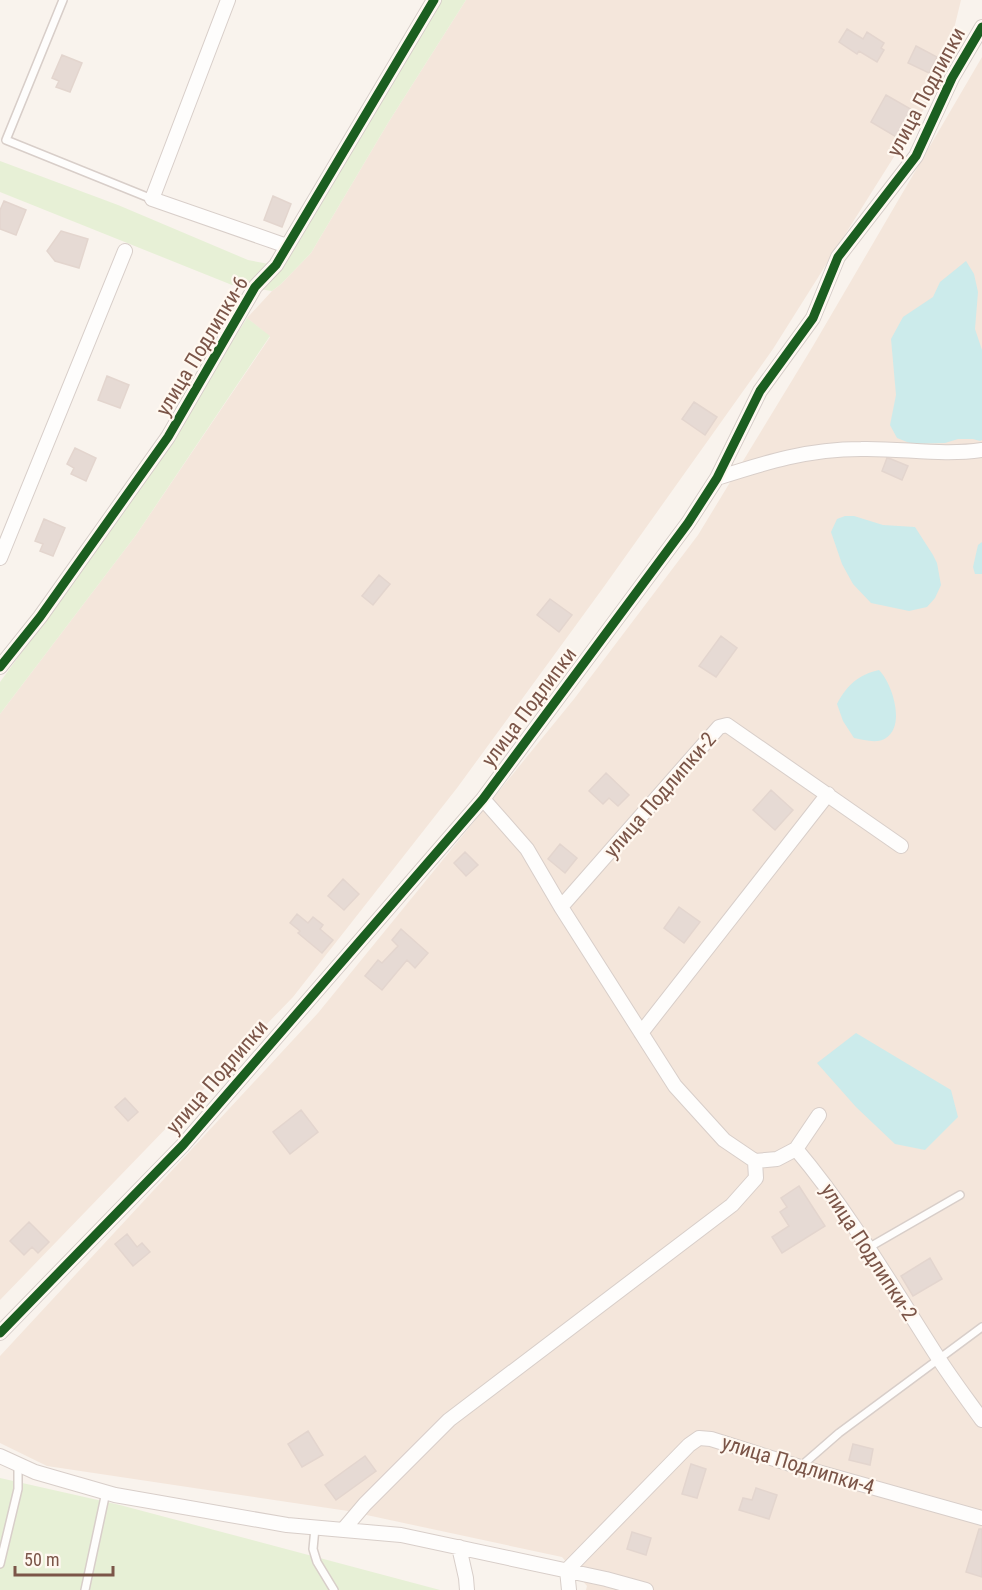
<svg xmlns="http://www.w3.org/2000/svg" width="982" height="1590" font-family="'Roboto Condensed',sans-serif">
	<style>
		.residential { fill: #f4e6db }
		.green { fill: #e7f0d6 }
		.water { fill: #ccebeb }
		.building { fill: #e6dad4; stroke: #e3d5ce; stroke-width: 1.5 }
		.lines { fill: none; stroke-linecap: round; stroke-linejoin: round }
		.lane-casing { stroke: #d8cec9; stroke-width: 10 }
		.street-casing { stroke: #d8cec9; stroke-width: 16 }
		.lane { stroke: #fefdfc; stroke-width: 7 }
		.street { stroke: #fefdfc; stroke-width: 14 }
		.cycleway-casing { stroke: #fff8f0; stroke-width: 13 }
		.cycleway { stroke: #1b5e20; stroke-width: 9 }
		.labels { text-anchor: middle; stroke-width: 4.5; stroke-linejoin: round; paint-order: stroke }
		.street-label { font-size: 21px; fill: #7b5548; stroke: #fff8f0 }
	</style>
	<rect width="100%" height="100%" fill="#f9f3ed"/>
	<!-- residential -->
	<path class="residential" d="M 466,0 L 961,0 L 941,82 L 773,349 L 603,588 L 457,788 L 293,997 L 0,1300 L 0,714 L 136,535 L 270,337 L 247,318 L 272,291 L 281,284 L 311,253 L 388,123 Z
		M 982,57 L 982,1590 L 586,1590 L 587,1586 L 562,1557 L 348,1511 L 47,1466 L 0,1443 L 0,1356 L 318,1013 L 574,699 L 698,535 L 813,346 Z"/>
	<!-- green -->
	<path class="green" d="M 439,0 L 466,0 L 388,123 L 311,253 L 281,284 L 272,291 L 232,285 L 0,192 L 0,161 L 118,205 L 248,260 L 280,266 Z
		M 247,318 L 270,336 L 136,535 L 0,714 L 0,682 L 117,522 Z
		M 0,1478 L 120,1505 L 440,1590 L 0,1590 Z"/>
	<!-- water -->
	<path class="water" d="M 966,261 L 974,274 L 978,292 L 975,329 L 982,350 L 982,440 L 980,441 L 973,439 L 958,439 L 945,443 L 912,444 L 897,438 L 890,425 L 896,395 L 891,339 L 903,317 L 933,297 L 940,282 Z
		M 845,516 L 854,516 L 883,525 L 915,527 L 933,555 L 937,563 L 941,585 L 935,598 L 927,607 L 909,611 L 871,603 L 853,584 L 842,564 L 831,532 L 837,519 Z
		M 982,542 L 982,574 L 975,574 L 973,567 L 978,545 Z
		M 879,670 C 892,683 906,725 886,738 C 878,744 864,740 854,738 L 843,721 L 837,704 C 847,685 858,675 879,670 Z
		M 856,1033 L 951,1090 L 958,1117 L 925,1150 L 895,1144 L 856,1107 L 817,1063 Z"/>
	<!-- building -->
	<path class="building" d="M 847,29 L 863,39 L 867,32 L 884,43 L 881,48 L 884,50 L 877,62 L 859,51 L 857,54 L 839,42 Z
		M 916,46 L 937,57 L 929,73 L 908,63 Z
		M 62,55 L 82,63 L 70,92 L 56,87 L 59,81 L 52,78 Z
		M 886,95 L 914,111 L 898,138 L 871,122 Z
		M 273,196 L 291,204 L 282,227 L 264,220 Z
		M 4,201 L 26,210 L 16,235 L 0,229 L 0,210 Z
		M 61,231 L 88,239 L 79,268 L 55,261 L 47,251 Z
		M 107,376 L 129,385 L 120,408 L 98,400 Z
		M 694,402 L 717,417 L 705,435 L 682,419 Z
		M 75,448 L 96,458 L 86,481 L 71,474 L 74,468 L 67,464 Z
		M 887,458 L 891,459 L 908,466 L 902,480 L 882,471 Z
		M 44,519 L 65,528 L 53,556 L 40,551 L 43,544 L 35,541 Z
		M 379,575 L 390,584 L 373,605 L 362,596 Z
		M 550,599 L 572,615 L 559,632 L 537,615 Z
		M 721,636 L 737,648 L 716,677 L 699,666 Z
		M 606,773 L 629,795 L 618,806 L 609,798 L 603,804 L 589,791 Z
		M 771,790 L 793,810 L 775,830 L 753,810 Z
		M 560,844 L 577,858 L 565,873 L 548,859 Z
		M 465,852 L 478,865 L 466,876 L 454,863 Z
		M 343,879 L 359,894 L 344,910 L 328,896 Z
		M 679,907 L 700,922 L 684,943 L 664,928 Z
		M 297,914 L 308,923 L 313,917 L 323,925 L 320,929 L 333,940 L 322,953 L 298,933 L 300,931 L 290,923 Z
		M 401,929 L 428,953 L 415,968 L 407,960 L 382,990 L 365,976 L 378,960 L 382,963 L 398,946 L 392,940 Z
		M 125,1098 L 138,1112 L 128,1121 L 115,1107 Z
		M 301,1110 L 318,1132 L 290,1154 L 273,1132 Z
		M 799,1186 L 825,1226 L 782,1253 L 772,1237 L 789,1226 L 780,1212 L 787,1207 L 781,1198 Z
		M 29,1222 L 49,1242 L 38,1253 L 32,1247 L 24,1255 L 10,1241 Z
		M 127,1234 L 137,1247 L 142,1243 L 150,1252 L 133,1266 L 115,1244 Z
		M 930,1258 L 942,1279 L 913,1296 L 901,1276 Z
		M 308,1431 L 323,1455 L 302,1467 L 288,1444 Z
		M 853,1444 L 873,1449 L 870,1465 L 849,1460 Z
		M 365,1456 L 376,1471 L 336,1500 L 325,1485 Z
		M 691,1464 L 706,1469 L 697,1498 L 682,1494 Z
		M 756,1488 L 777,1495 L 769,1519 L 739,1510 L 743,1498 L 752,1500 Z
		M 979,1529 L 982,1529 L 982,1577 L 966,1572 Z
		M 632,1532 L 651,1538 L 646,1555 L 627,1549 Z"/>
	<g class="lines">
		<defs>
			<path id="lane" d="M 63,0 L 6,140 L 152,199
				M 868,1248 L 960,1195
				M 800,1467 L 839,1433 L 982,1327
				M 315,1528 L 313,1549 L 317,1562 L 334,1590
				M 0,1564 L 18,1489 L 18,1465
				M 85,1590 L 106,1492"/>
			<path id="street" d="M 228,0 L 152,199 L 287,246
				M 717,478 C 767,462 808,449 861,449 C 902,448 942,456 982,450
				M 0,558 L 125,251
				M 0,667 L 40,617 L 168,437 L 255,287 L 276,265 L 434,0
				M 483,799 L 527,849 L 561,907 L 675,1086 L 724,1140 L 755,1161 L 777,1159 L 796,1149 L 819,1115
				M 561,907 L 719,727 L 727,725 L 901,846
				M 641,1033 L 828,794
				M 796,1149 C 850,1213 892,1286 937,1356 C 951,1378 967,1399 982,1420
				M 0,1333 L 183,1145 L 483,799 L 688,523 L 717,478 L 760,391 L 813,318 L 838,257 L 916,156 L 952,78 L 982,27
				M 0,1456 L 35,1472 L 115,1495 L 287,1525 L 401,1535 L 606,1579 L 646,1590
				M 343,1530 L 365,1504 L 449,1420 L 732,1205 L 756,1178 L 755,1161
				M 459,1547 L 466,1578 L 467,1590
				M 567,1570 L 689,1445 L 699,1438 L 711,1439 L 800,1467 L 982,1518
				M 567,1570 L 569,1590"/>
		</defs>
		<!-- lane casing -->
		<use href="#lane" class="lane-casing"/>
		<!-- street casing -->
		<use href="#street" class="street-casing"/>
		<!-- lane -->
		<use href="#lane" class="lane"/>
		<!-- street -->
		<use href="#street" class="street"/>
		<defs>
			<path id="cycleway" d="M 0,667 L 40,617 L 168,437 L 255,287 L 276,265 L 434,0
				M 0,1333 L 183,1145 L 483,799 L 688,523 L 717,478 L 760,391 L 813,318 L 838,257 L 916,156 L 952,78 L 982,27"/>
		</defs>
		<!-- cycleway casing -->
		<use href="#cycleway" class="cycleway-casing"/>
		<!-- cycleway -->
		<use href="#cycleway" class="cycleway"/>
	</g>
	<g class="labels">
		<!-- street labels -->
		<g class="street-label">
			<text transform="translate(926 92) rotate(-62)" y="7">улица Подлипки</text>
			<text transform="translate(202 346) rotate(-59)" y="7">улица Подлипки-6</text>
			<text transform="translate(529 707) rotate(-53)" y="7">улица Подлипки</text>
			<text transform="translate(660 795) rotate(-49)" y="7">улица Подлипки-2</text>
			<text transform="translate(217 1077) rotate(-49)" y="7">улица Подлипки</text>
			<text transform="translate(869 1252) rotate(57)" y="7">улица Подлипки-2</text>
			<text transform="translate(798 1465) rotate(17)" y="7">улица Подлипки-4</text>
		</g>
	</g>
	<!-- scale -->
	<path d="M15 1566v9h98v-9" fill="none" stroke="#7b5548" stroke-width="3"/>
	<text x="24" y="1566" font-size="18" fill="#7b5548" stroke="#fff8f0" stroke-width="4.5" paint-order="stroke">50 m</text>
</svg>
